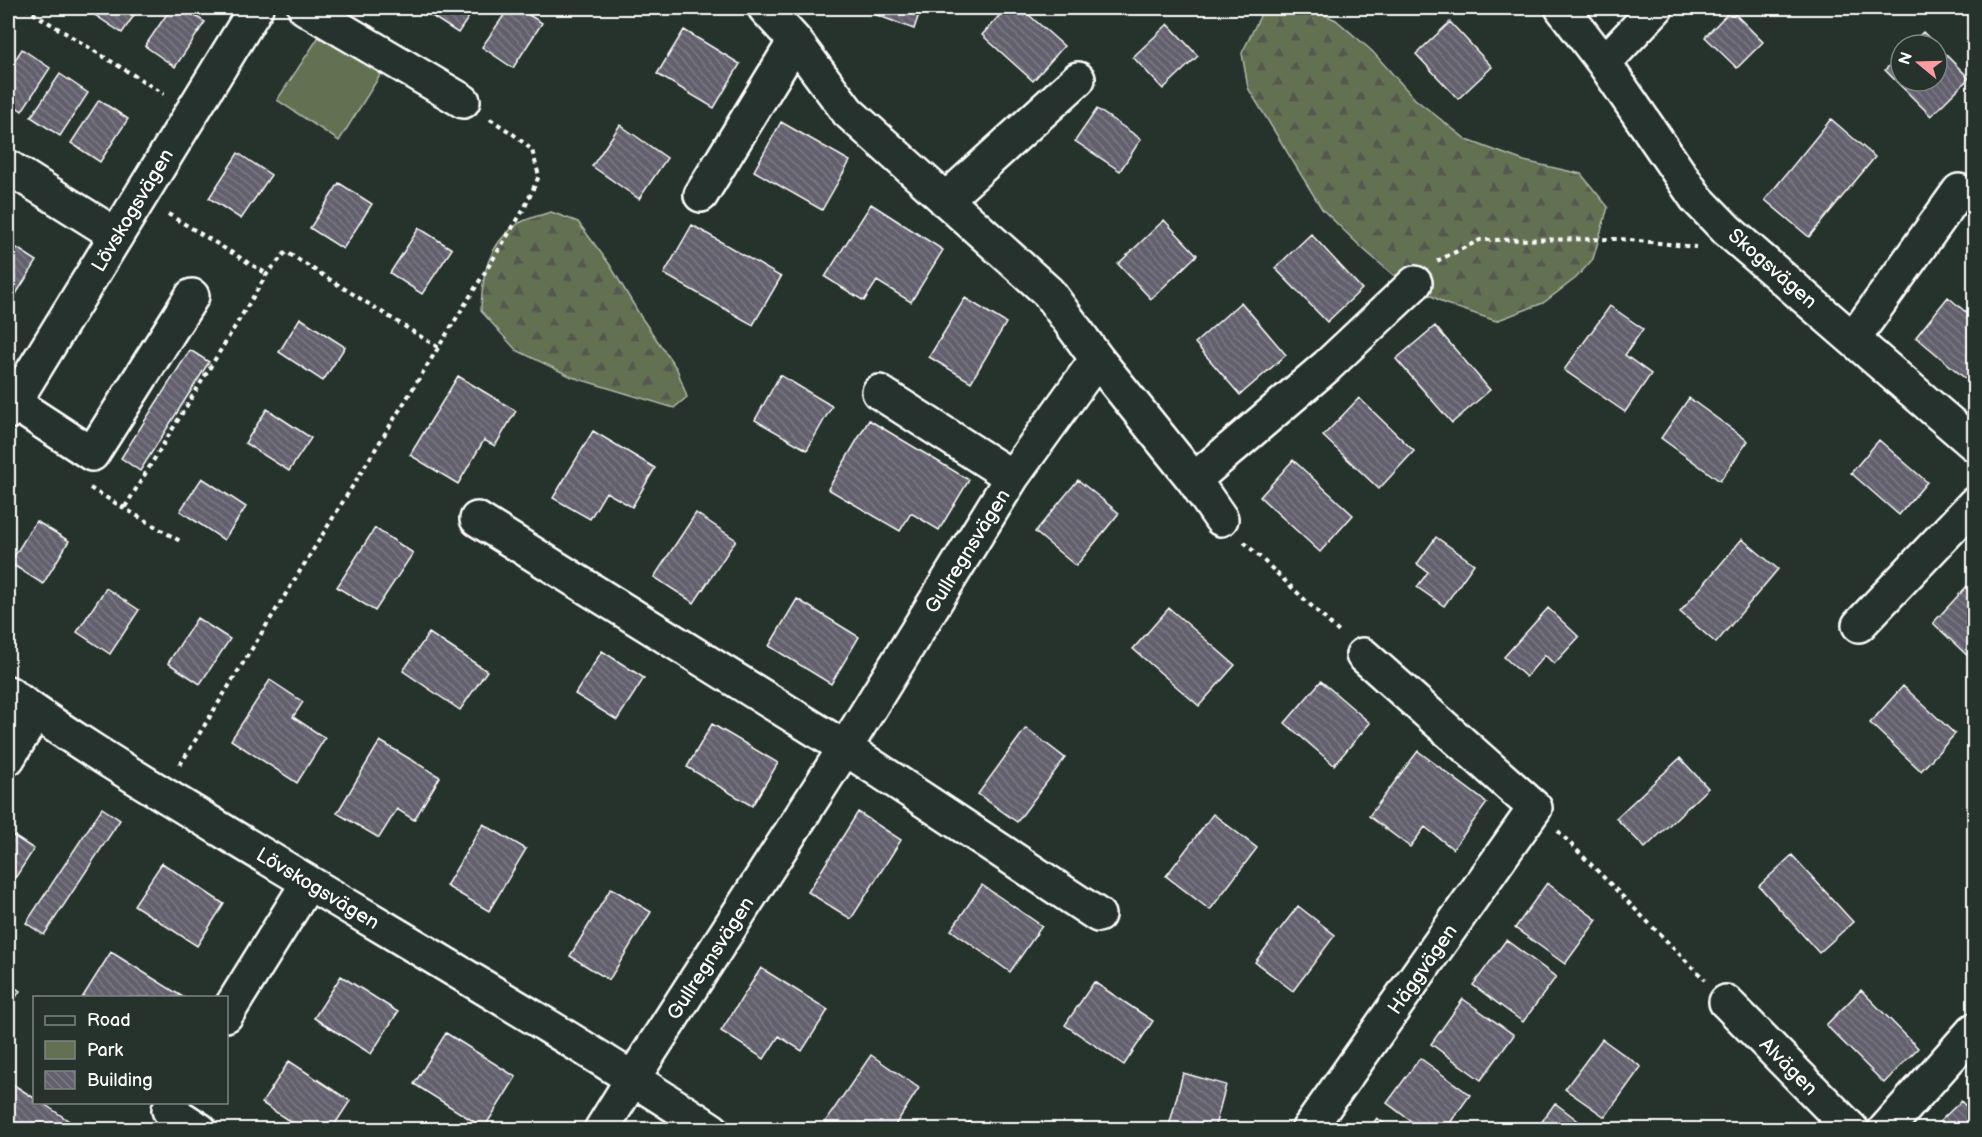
<svg xmlns="http://www.w3.org/2000/svg" width="1982" height="1137" font-family="'Balsamiq Sans',sans-serif">
	<style>
		.forest { fill: url(#forest-firs); stroke: #b1b8a8; stroke-width: 1.5 }
		.green { fill: #637152; stroke: #b1b8a8; stroke-width: 1.5 }
		.building { fill: url(#building-back-hatch); stroke: #fff; stroke-width: 1.5 }
		.lines { fill: none; stroke-linecap: round; stroke-linejoin: round }
		.minor-casing { stroke: #fff; stroke-width: 38 }
		.path { stroke: #fff; stroke-width: 4; stroke-dasharray: 4.5 4.5; stroke-linecap: butt }
		.minor { stroke: #26332d; stroke-width: 33 }
		.labels { text-anchor: middle; stroke-width: 4.5; stroke-linejoin: round; paint-order: stroke }
		.street-label { font-size: 20px; fill: #fff; stroke: #26332d }
	</style>
	<defs>
		<pattern id="forest-firs" width="22" height="20" patternUnits="userSpaceOnUse" patternTransform="scale(1.5)"><rect width="22" height="20" fill="#637152"/><path d="M5 1l3.5 6h-7zM16 11l3.5 6h-7z" fill="#54594e"/></pattern>
		<pattern id="building-back-hatch" width="6" height="6" patternUnits="userSpaceOnUse" patternTransform="scale(1.5)"><rect width="6" height="6" fill="#63616d"/><path d="M-1 5l2 2M0 0l6 6M5-1l2 2" fill="none" stroke="#7a7983"/></pattern>
	</defs>
	<rect width="100%" height="100%" fill="#26332d"/>
	<filter id="ink" filterUnits="userSpaceOnUse"><feTurbulence type="fractalNoise" baseFrequency=".0167" numOctaves="2"/><feDisplacementMap in="SourceGraphic" scale="12" xChannelSelector="R" yChannelSelector="G"/><feConvolveMatrix kernelMatrix="1 2 1 2 8 2 1 2 1" color-interpolation-filters="sRGB"/></filter>
	<g filter="url(#ink)">
		<!-- forest -->
		<path class="forest" d="M 1264,8 L 1310,8 L 1336,20 L 1372,51 L 1415,99 L 1467,140 L 1524,161 L 1581,174 L 1608,207 L 1593,259 L 1576,278 L 1543,303 L 1496,321 L 1446,304 L 1392,274 L 1362,248 L 1322,209 L 1248,88 L 1242,53 Z
			M 551,212 L 578,222 L 610,265 L 641,317 L 677,369 L 687,397 L 674,408 L 572,377 L 516,350 L 481,311 C 482,275 487,245 519,223 C 528,218 541,215 551,212 Z"/>
		<!-- green -->
		<path class="green" d="M 322,32 L 384,69 L 339,141 L 277,100 Z"/>
		<!-- building -->
		<path class="building" d="M 96,8 L 139,8 L 122,33 L 92,13 Z
			M 171,8 L 182,8 L 205,22 L 175,67 L 145,46 Z
			M 431,8 L 475,8 L 458,33 L 427,13 Z
			M 509,8 L 518,8 L 542,23 L 513,68 L 482,47 Z
			M 876,8 L 921,8 L 914,29 L 874,14 Z
			M 1006,8 L 1021,8 L 1064,46 L 1033,81 L 982,35 Z
			M 1731,10 L 1763,42 L 1737,68 L 1705,37 Z
			M 1450,22 L 1492,67 L 1458,99 L 1416,54 Z
			M 1168,24 L 1198,56 L 1163,89 L 1133,57 Z
			M 684,30 L 740,64 L 714,108 L 657,74 Z
			M 1923,32 L 1936,45 L 1910,45 Z
			M 1937,46 L 1969,78 L 1931,116 L 1885,70 L 1901,54 L 1901,81 L 1937,81 Z
			M 22,49 L 50,68 L 22,111 L 8,101 L 8,71 Z
			M 60,74 L 88,93 L 60,136 L 31,117 Z
			M 99,100 L 128,119 L 100,162 L 71,143 Z
			M 1097,109 L 1141,139 L 1120,171 L 1075,141 Z
			M 1831,119 L 1875,157 L 1809,237 L 1765,200 Z
			M 781,122 L 850,161 L 822,210 L 754,171 Z
			M 620,125 L 667,158 L 639,199 L 592,166 Z
			M 238,153 L 271,175 L 241,219 L 209,198 Z
			M 339,183 L 372,204 L 343,249 L 310,228 Z
			M 871,204 L 943,250 L 911,302 L 877,281 L 864,301 L 825,277 Z
			M 1164,220 L 1197,255 L 1151,299 L 1118,264 Z
			M 692,225 L 781,277 L 753,325 L 664,274 Z
			M 419,228 L 452,249 L 422,294 L 390,273 Z
			M 1311,234 L 1362,289 L 1327,322 L 1275,268 Z
			M 9,243 L 37,261 L 9,305 L 8,303 Z
			M 1948,297 L 1974,319 L 1974,386 L 1916,337 Z
			M 965,298 L 1006,323 L 971,382 L 929,357 Z
			M 1241,302 L 1286,355 L 1240,395 L 1195,343 Z
			M 1610,306 L 1643,329 L 1625,355 L 1651,374 L 1625,412 L 1564,370 Z
			M 300,318 L 345,347 L 323,381 L 279,352 Z
			M 1435,326 L 1490,390 L 1452,423 L 1396,359 Z
			M 190,350 L 209,362 L 140,471 L 121,458 Z
			M 780,375 L 832,406 L 807,450 L 755,420 Z
			M 458,376 L 516,411 L 495,446 L 484,440 L 458,484 L 410,455 Z
			M 1359,398 L 1414,451 L 1379,489 L 1323,436 Z
			M 1689,398 L 1748,441 L 1720,481 L 1661,438 Z
			M 267,409 L 311,438 L 289,471 L 245,443 Z
			M 869,420 L 969,480 L 939,530 L 911,513 L 900,531 L 828,489 Z
			M 593,431 L 655,468 L 632,507 L 606,492 L 590,519 L 553,498 Z
			M 1879,440 L 1927,482 L 1899,515 L 1851,473 Z
			M 1293,460 L 1353,515 L 1320,552 L 1260,497 Z
			M 202,478 L 246,507 L 224,540 L 180,511 Z
			M 1078,480 L 1119,513 L 1076,566 L 1035,532 Z
			M 696,513 L 736,540 L 694,603 L 654,577 Z
			M 36,521 L 69,541 L 43,584 L 10,563 Z
			M 375,528 L 413,553 L 375,611 L 337,587 Z
			M 1436,537 L 1474,564 L 1444,606 L 1417,587 L 1428,572 L 1417,564 Z
			M 1742,539 L 1778,569 L 1716,643 L 1680,612 Z
			M 1967,586 L 1974,593 L 1974,662 L 1933,623 Z
			M 106,588 L 139,610 L 110,654 L 77,632 Z
			M 797,599 L 859,637 L 831,684 L 769,646 Z
			M 1169,608 L 1235,665 L 1199,706 L 1133,649 Z
			M 1548,608 L 1579,637 L 1554,664 L 1545,655 L 1526,677 L 1504,657 Z
			M 197,618 L 230,639 L 200,684 L 168,663 Z
			M 429,633 L 487,671 L 460,710 L 403,671 Z
			M 602,651 L 644,678 L 617,720 L 575,694 Z
			M 270,680 L 303,702 L 293,717 L 325,738 L 297,783 L 231,740 Z
			M 1321,681 L 1370,723 L 1334,765 L 1285,723 Z
			M 1903,686 L 1955,734 L 1921,771 L 1870,723 Z
			M 712,724 L 778,763 L 752,806 L 687,767 Z
			M 1026,728 L 1065,758 L 1017,822 L 978,794 Z
			M 380,741 L 440,777 L 414,820 L 397,809 L 379,838 L 337,813 Z
			M 1418,751 L 1487,803 L 1453,849 L 1425,827 L 1410,847 L 1369,816 Z
			M 1680,758 L 1708,788 L 1645,848 L 1616,818 Z
			M 102,808 L 120,820 L 44,935 L 26,923 Z
			M 858,812 L 901,840 L 851,919 L 808,892 Z
			M 1213,814 L 1257,848 L 1210,910 L 1166,876 Z
			M 483,824 L 526,849 L 489,911 L 446,886 Z
			M 12,835 L 34,849 L 8,889 L 8,843 Z
			M 1792,855 L 1853,922 L 1819,953 L 1759,886 Z
			M 162,863 L 224,904 L 197,946 L 134,905 Z
			M 1547,883 L 1597,920 L 1565,964 L 1515,928 Z
			M 982,885 L 1042,926 L 1010,972 L 951,930 Z
			M 611,888 L 651,912 L 609,980 L 570,956 Z
			M 1298,906 L 1335,935 L 1293,991 L 1255,962 Z
			M 1506,940 L 1556,977 L 1523,1022 L 1473,985 Z
			M 111,952 L 183,997 L 82,998 Z
			M 761,968 L 828,1010 L 802,1051 L 779,1036 L 764,1059 L 721,1031 Z
			M 341,976 L 398,1012 L 371,1054 L 314,1018 Z
			M 1094,982 L 1153,1021 L 1124,1065 L 1065,1025 Z
			M 8,983 L 20,991 L 8,1009 Z
			M 1861,990 L 1918,1048 L 1884,1083 L 1826,1025 Z
			M 1463,999 L 1514,1035 L 1481,1080 L 1431,1044 Z
			M 446,1033 L 516,1077 L 484,1128 L 414,1084 Z
			M 1602,1039 L 1641,1067 L 1605,1117 L 1565,1089 Z
			M 871,1055 L 919,1088 L 892,1130 L 837,1130 L 825,1122 Z
			M 1420,1058 L 1470,1095 L 1445,1130 L 1423,1130 L 1387,1103 Z
			M 289,1061 L 350,1101 L 331,1130 L 303,1130 L 262,1103 Z
			M 1183,1073 L 1226,1085 L 1214,1130 L 1168,1130 Z
			M 11,1083 L 34,1098 L 34,1102 L 41,1102 L 72,1123 L 68,1130 L 8,1130 L 8,1089 Z
			M 1961,1101 L 1974,1115 L 1974,1130 L 1931,1130 Z
			M 1555,1103 L 1590,1130 L 1536,1130 Z
			M 1377,1118 L 1393,1130 L 1368,1130 Z
			M 969,1122 L 979,1130 L 964,1130 Z"/>
		<g class="lines">
			<defs>
				<path id="minor" d="M 305,8 L 463,101
					M 765,8 L 795,41 L 848,112 L 1048,292 L 1097,359 L 1194,480 L 1221,519
					M 1562,8 L 1604,63 L 1696,198 L 1727,230 L 1974,444
					M 1604,63 L 1656,8
					M 8,167 L 116,235
					M 701,195 L 795,41
					M 945,200 L 1078,79
					M 1854,338 L 1959,191
					M 879,392 L 1012,477
					M 14,403 L 92,454 L 192,296
					M 8,412 L 256,8
					M 1194,480 L 1327,366 L 1415,283
					M 477,519 L 845,748 L 1098,915
					M 1859,625 L 1974,504
					M 8,693 C 77,743 152,787 225,832 C 387,931 553,1025 712,1130
					M 8,758 L 35,713
					M 1726,1002 L 1852,1130
					M 226,1015 L 308,883
					M 173,1102 L 169,1110 L 200,1130
					M 601,1130 L 633,1078 L 845,748 L 1012,477 L 1097,359
					M 1308,1130 L 1535,808 L 1363,655
					M 1885,1130 L 1974,1030"/>
			</defs>
			<!-- minor casing -->
			<use href="#minor" class="minor-casing"/>
			<!-- path -->
			<path class="path" d="M 25,8 L 164,94
				M 168,214 L 267,274
				M 1437,261 L 1480,240 L 1621,239 L 1696,247
				M 90,488 L 180,541
				M 125,507 L 267,274 L 286,252 L 439,348
				M 1244,542 L 1341,634
				M 180,765 L 524,209 L 539,176 L 532,150 L 513,134 L 490,119
				M 1558,831 L 1705,980"/>
			<!-- minor -->
			<use href="#minor" class="minor"/>
		</g>
	</g>
	<g class="labels">
		<!-- street labels -->
		<g class="street-label">
			<text transform="translate(132 210) rotate(-59)" y="7">Lövskogsvägen</text>
			<text transform="translate(1773 268) rotate(41)" y="7">Skogsvägen</text>
			<text transform="translate(967 551) rotate(-58)" y="7">Gullregnsvägen</text>
			<text transform="translate(318 888) rotate(31)" y="7">Lövskogsvägen</text>
			<text transform="translate(710 958) rotate(-57)" y="7">Gullregnsvägen</text>
			<text transform="translate(1422 969) rotate(-55)" y="7">Häggvägen</text>
			<text transform="translate(1789 1066) rotate(45)" y="7">Alvägen</text>
		</g>
	</g>
	<!-- margin -->
	<rect width="1982" height="1137" fill="none" stroke="#26332d" stroke-width="30"/>
	<rect x="15" y="15" width="1952" height="1107" fill="none" stroke="#fff" stroke-width="2" filter="url(#ink)"/>
	<!-- legend -->
	<rect x="33" y="996" width="195" height="108" fill="#26332d" stroke="#7d8581" stroke-width="1.5"/>
	<rect x="45" y="1016" width="30" height="9" fill="#26332d" stroke="#7d8581" stroke-width="1.5"/>
	<text x="87" y="1026" font-size="18" fill="#ffffff">Road</text>
	<rect x="45" y="1041" width="30" height="18" fill="#637152" stroke="#7d8581" stroke-width="1.5"/>
	<text x="87" y="1056" font-size="18" fill="#ffffff">Park</text>
	<rect x="45" y="1071" width="30" height="18" fill="url(#building-back-hatch)" stroke="#7d8581" stroke-width="1.5"/>
	<text x="87" y="1086" font-size="18" fill="#ffffff">Building</text>
	<!-- north arrow -->
	<g transform="translate(1919 63) rotate(289)"><circle r="28" fill="#26332d" stroke="#7d8581" stroke-width="1.5"/>
	<path d="M0-4.5L10 22L0 15L-10 22Z" fill="#ff9aa2"/>
	<text y="-9" font-size="16" font-weight="bold" text-anchor="middle" fill="#ffffff">N</text>
	</g>
</svg>
